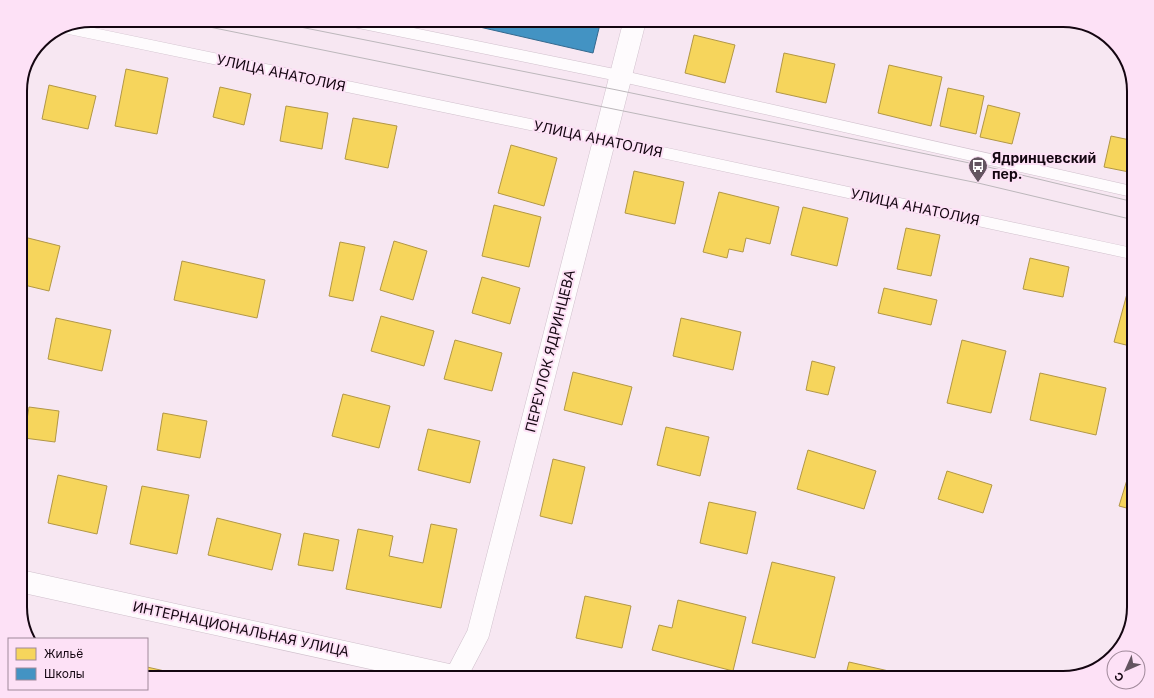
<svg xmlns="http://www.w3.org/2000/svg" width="1154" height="698" font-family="Inter,sans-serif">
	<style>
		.homes { fill: #f6d55c; stroke: #b29746 }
		.schools { fill: #4393c3; stroke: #35698e }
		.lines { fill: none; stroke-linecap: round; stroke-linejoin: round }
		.lane-casing { stroke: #d0c0cc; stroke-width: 12 }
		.street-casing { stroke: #d0c0cc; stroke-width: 23 }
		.lane { stroke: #fefbfd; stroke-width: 11 }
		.street { stroke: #fefbfd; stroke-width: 22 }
		.tram { stroke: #bcb7bb; stroke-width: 1 }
		.labels { text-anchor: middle; stroke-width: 4; stroke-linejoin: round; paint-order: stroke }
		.street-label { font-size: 14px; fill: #140611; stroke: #fde1f6 }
		.poi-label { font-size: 14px; font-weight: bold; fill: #140611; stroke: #fde1f6; text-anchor: start }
		.rim { fill: none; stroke: #140611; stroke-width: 2 }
	</style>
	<rect width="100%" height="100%" fill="#f7e7f2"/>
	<!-- homes -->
	<path class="homes" d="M 694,35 L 735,45 L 725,83 L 685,73 Z
		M 784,53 L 835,64 L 826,103 L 776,92 Z
		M 889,65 L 942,77 L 931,126 L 878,113 Z
		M 126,69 L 168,78 L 157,134 L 115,126 Z
		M 49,85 L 96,96 L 88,129 L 42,119 Z
		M 220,87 L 251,94 L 244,125 L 213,117 Z
		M 948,88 L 984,96 L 976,134 L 940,126 Z
		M 988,105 L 1020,113 L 1012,144 L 980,137 Z
		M 286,106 L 328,113 L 322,149 L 280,141 Z
		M 353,118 L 397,126 L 388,168 L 345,159 Z
		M 1133,127 L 1134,128 L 1134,173 L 1104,167 L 1111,136 L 1130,140 Z
		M 511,145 L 557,158 L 544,206 L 498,193 Z
		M 634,171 L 684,182 L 675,224 L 625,213 Z
		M 719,192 L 779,207 L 770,244 L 746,238 L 743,252 L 729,249 L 727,258 L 703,252 Z
		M 494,205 L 541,217 L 529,267 L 482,256 Z
		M 803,207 L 848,218 L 837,266 L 791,255 Z
		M 906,228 L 940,235 L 931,276 L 897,269 Z
		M 20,236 L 60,246 L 49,291 L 20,284 Z
		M 394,241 L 427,251 L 413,300 L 380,290 Z
		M 340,242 L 365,247 L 353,301 L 329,296 Z
		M 1030,258 L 1069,267 L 1063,297 L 1023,289 Z
		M 182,261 L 265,280 L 257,318 L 174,300 Z
		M 1132,275 L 1134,276 L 1134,347 L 1114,342 Z
		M 482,277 L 520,288 L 510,324 L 472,313 Z
		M 884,288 L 937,300 L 931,325 L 878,313 Z
		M 381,316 L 434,331 L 424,366 L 371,351 Z
		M 56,318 L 111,330 L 102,371 L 48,359 Z
		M 681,318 L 741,332 L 733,370 L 673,356 Z
		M 455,340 L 502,353 L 492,391 L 444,379 Z
		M 962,340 L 1006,351 L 991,413 L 947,403 Z
		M 812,361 L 835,367 L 828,395 L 806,390 Z
		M 573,372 L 632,387 L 622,425 L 564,410 Z
		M 1040,373 L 1106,388 L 1096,435 L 1030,420 Z
		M 343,394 L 390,406 L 379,448 L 332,436 Z
		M 29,407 L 59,411 L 55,442 L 24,438 Z
		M 163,413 L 207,421 L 200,458 L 157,450 Z
		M 666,427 L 709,437 L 700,476 L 657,465 Z
		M 428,429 L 480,441 L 470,483 L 418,470 Z
		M 808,450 L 876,471 L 864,509 L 797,489 Z
		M 553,459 L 585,467 L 572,524 L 540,516 Z
		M 1130,470 L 1134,471 L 1134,510 L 1119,506 Z
		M 947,471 L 992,485 L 983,513 L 938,499 Z
		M 58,475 L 107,486 L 97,534 L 48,523 Z
		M 142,486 L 189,495 L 177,554 L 130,544 Z
		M 709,502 L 756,512 L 747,554 L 700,543 Z
		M 217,518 L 281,534 L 272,570 L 208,555 Z
		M 431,524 L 457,529 L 441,608 L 346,589 L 358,529 L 393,536 L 389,556 L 423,563 Z
		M 304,533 L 339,540 L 333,571 L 298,565 Z
		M 772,562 L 835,577 L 815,658 L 752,643 Z
		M 585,596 L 631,606 L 622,648 L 576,638 Z
		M 678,600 L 746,617 L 733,671 L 652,650 L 659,625 L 672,628 Z
		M 849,662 L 902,674 L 902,678 L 845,678 Z
		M 147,667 L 178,674 L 177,678 L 147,678 Z"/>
	<!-- schools -->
	<path class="schools" d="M 449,20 L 601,20 L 593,53 Z"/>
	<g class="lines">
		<defs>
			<path id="lane" d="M 347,20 L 621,76 L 1134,192
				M 62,27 L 604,140 L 1134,254"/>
			<path id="street" d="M 20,581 L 462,678
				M 455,678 L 478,634 L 635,20"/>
		</defs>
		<!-- lane casing -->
		<use href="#lane" class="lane-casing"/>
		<!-- street casing -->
		<use href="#street" class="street-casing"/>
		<!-- lane -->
		<use href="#lane" class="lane"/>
		<!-- street -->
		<use href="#street" class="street"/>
		<!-- tram -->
		<path class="tram" d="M 175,20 L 978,183 L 1134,220
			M 265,20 L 617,90 L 984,166 L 1134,202"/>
	</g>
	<!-- icons -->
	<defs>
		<symbol id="bus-pin" viewBox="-11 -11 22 30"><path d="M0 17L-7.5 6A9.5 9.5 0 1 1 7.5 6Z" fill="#635560" stroke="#fde1f6"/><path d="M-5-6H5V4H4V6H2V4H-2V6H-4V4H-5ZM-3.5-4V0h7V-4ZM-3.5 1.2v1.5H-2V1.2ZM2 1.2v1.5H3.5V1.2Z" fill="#fff"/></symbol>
	</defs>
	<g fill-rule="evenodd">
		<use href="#bus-pin" x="967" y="155" width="22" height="30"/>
	</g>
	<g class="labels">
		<!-- street labels -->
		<g class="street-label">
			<text transform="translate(281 73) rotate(12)" y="5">УЛИЦА АНАТОЛИЯ</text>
			<text transform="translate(598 139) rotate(12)" y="5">УЛИЦА АНАТОЛИЯ</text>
			<text transform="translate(915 207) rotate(12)" y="5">УЛИЦА АНАТОЛИЯ</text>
			<text transform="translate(550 351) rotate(-76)" y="5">ПЕРЕУЛОК ЯДРИНЦЕВА</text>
			<text transform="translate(241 629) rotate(12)" y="5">ИНТЕРНАЦИОНАЛЬНАЯ УЛИЦА</text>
		</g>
		<!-- poi labels -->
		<g class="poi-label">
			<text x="992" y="163">Ядринцевский<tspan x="992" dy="16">пер.</tspan></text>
		</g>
	</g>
	<!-- crop -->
	<path d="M0 0H1154V698H0ZM91 27H1063A64 64 0 0 1 1127 91V607A64 64 0 0 1 1063 671H91A64 64 0 0 1 27 607V91A64 64 0 0 1 91 27Z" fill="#fde1f6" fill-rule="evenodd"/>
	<path class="rim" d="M91 27H1063A64 64 0 0 1 1127 91V607A64 64 0 0 1 1063 671H91A64 64 0 0 1 27 607V91A64 64 0 0 1 91 27Z"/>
	<!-- legend -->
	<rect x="8" y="638" width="140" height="52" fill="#fde1f6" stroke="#a0899a"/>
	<rect x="16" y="648" width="20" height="12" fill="#f6d55c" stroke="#a0899a"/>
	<text x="44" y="658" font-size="12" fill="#140611">Жильё</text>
	<rect x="16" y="668" width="20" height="12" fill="#4393c3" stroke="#a0899a"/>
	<text x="44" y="678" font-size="12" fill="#140611">Школы</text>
	<!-- north arrow -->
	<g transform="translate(1126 670) rotate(225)"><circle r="19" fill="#fde1f6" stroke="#a0899a"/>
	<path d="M0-3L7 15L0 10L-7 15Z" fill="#635560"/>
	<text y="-6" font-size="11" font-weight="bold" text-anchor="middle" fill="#140611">С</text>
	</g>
</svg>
